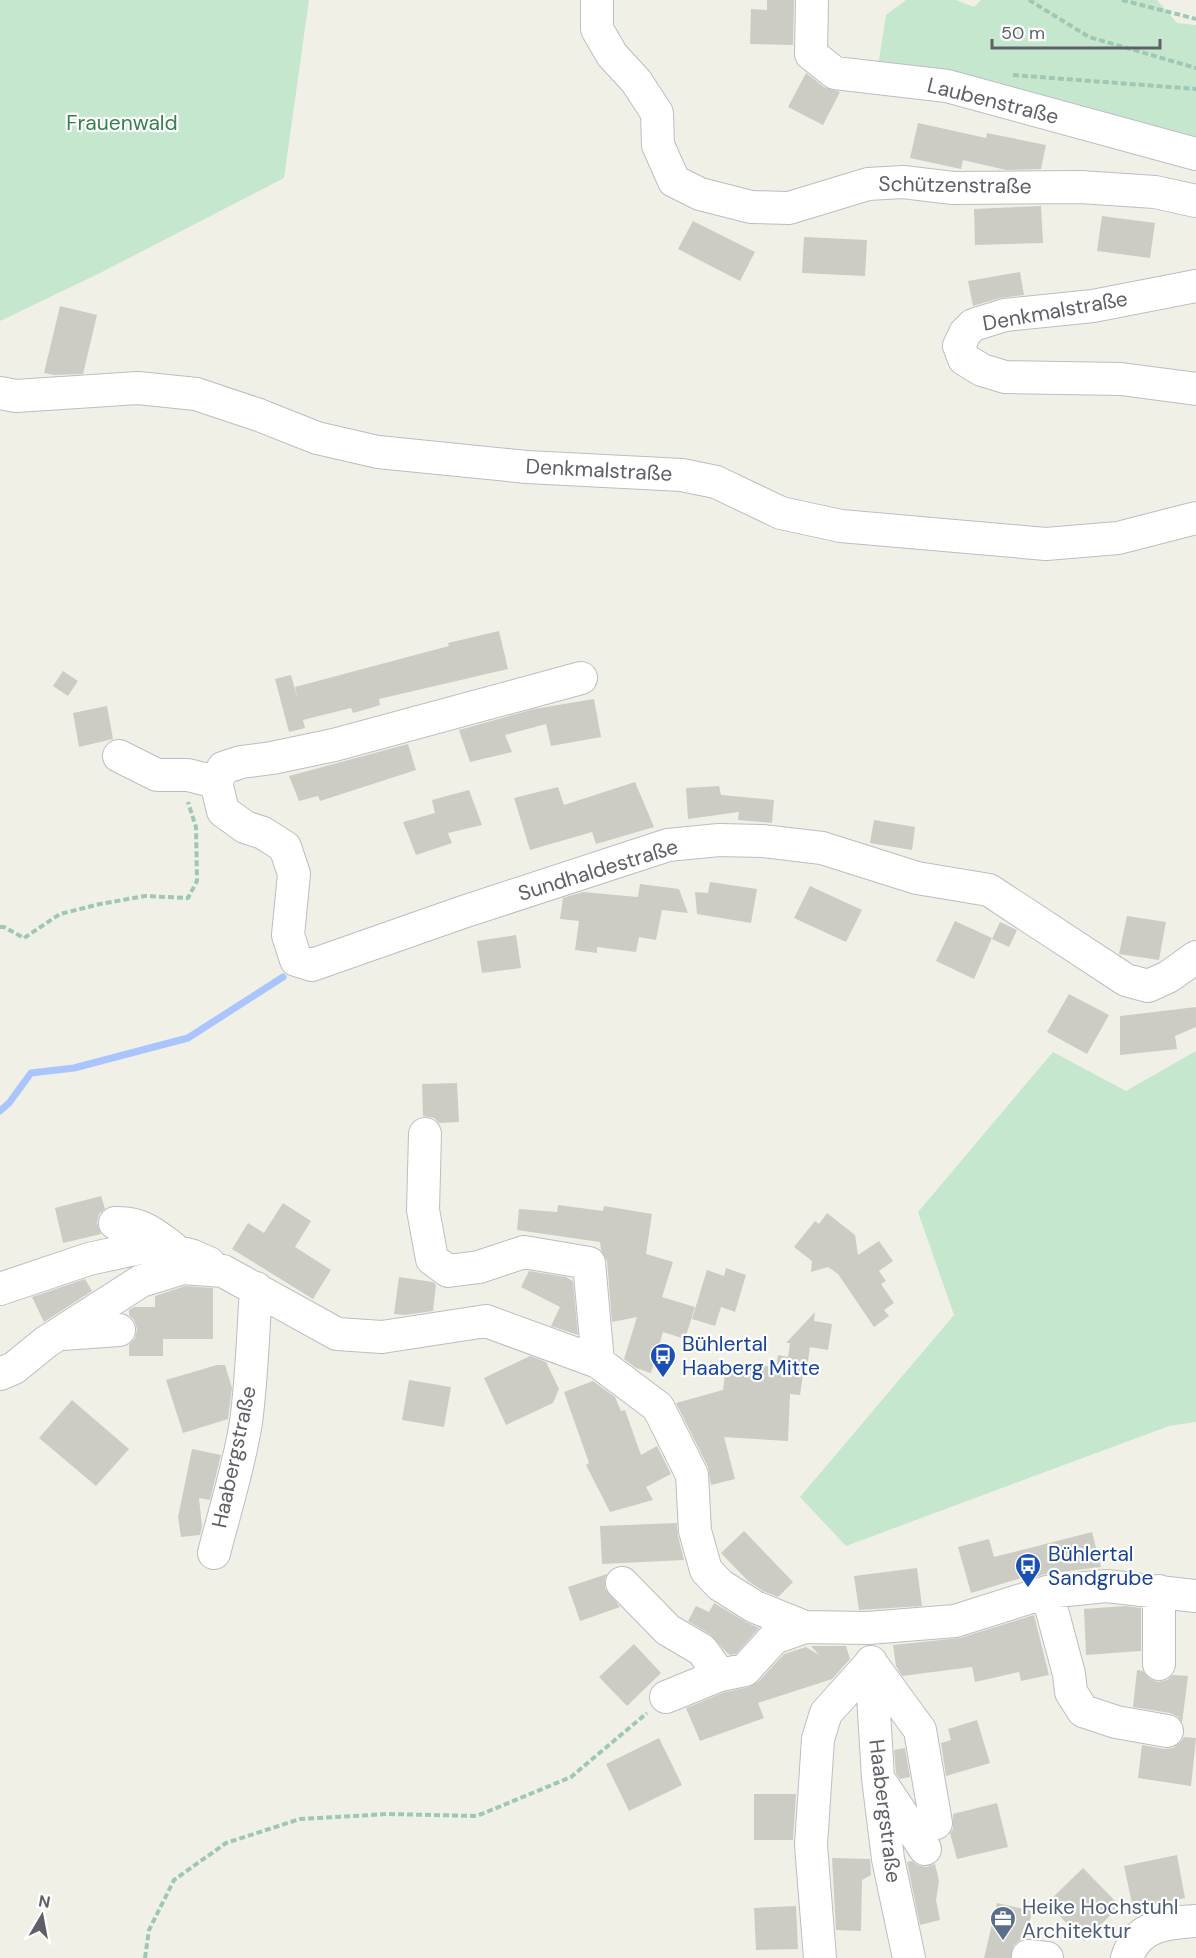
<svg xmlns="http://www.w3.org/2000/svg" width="1196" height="1958" font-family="'DM Sans',sans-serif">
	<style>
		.green { fill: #c5e7ce }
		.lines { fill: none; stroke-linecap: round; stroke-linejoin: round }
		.stream { stroke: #aac4fe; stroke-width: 7 }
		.building { fill: #ccccc4 }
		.minor-casing { stroke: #bcbdc2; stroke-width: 34 }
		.path { stroke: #9ec8b4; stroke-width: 4; stroke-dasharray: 6 3; stroke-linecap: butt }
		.minor { stroke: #fff; stroke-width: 32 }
		.labels { text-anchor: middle; stroke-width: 4.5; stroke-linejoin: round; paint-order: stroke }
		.street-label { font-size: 21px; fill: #5f6067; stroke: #fff }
		.park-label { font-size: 21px; fill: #35804c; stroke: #fff }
		.transit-label { font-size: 21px; fill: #164399; stroke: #fff; text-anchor: start }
		.service-label { font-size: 21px; fill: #4e5e75; stroke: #fff; text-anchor: start }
	</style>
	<rect width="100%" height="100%" fill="#f0f0e7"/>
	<!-- green -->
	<path class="green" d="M 0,0 L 309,0 L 284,178 L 100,273 L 0,321 Z
		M 906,0 L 956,0 L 974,7 L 981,0 L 1157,0 L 1177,23 L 1196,25 L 1196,138 L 1002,84 L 878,66 L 886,15 Z
		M 1196,1051 L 1196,1422 L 1169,1426 L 846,1546 L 800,1497 L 954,1315 L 918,1212 L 1053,1052 L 1126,1091 Z"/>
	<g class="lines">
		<!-- stream -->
		<path class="stream" d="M 0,1111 L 9,1103 L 31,1073 L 74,1068 L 188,1038 L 283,977"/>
	</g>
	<!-- building -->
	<path class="building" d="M 767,0 L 794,0 L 793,45 L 750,44 L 751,9 L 767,10 Z
		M 806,73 L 824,87 L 840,92 L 823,125 L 788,107 Z
		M 918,123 L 986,138 L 987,133 L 1046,145 L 1041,169 L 1006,170 L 963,160 L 961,169 L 910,158 Z
		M 1041,206 L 1043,243 L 975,245 L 974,209 Z
		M 1102,216 L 1155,223 L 1150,258 L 1097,251 Z
		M 693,221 L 755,252 L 740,281 L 678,249 Z
		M 804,237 L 867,240 L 865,276 L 802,273 Z
		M 1020,272 L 1024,295 L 1000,298 L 973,306 L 968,281 Z
		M 60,306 L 97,315 L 83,374 L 54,375 L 44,373 Z
		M 499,631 L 508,669 L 379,699 L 380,705 L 367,709 L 353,713 L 351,708 L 303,720 L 305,728 L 289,732 L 275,679 L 291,675 L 298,700 L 295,687 L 449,646 L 448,643 Z
		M 63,671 L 78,681 L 68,696 L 53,686 Z
		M 594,699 L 601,737 L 551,746 L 546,724 L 505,735 L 512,752 L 470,762 L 459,730 L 534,709 Z
		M 107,706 L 113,739 L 79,747 L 73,713 Z
		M 408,744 L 416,770 L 320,801 L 318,796 L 299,801 L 289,776 Z
		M 635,782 L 654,827 L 596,844 L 592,832 L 530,850 L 514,798 L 558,787 L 564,805 Z
		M 719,786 L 721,795 L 774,800 L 772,823 L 738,820 L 739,812 L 688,819 L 686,788 Z
		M 469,790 L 482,825 L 448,833 L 452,843 L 416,855 L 403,822 L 435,813 L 432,800 Z
		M 874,820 L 915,827 L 912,850 L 870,843 Z
		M 710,882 L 757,889 L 751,923 L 697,914 L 695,892 L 708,893 Z
		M 640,884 L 679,889 L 688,913 L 662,910 L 656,940 L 639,937 L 636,952 L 597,947 L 597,953 L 575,950 L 579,921 L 560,919 L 563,898 L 583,892 L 638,897 Z
		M 810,886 L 862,910 L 846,942 L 794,918 Z
		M 1127,916 L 1166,922 L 1159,960 L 1119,954 Z
		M 955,921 L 992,938 L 974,979 L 936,961 Z
		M 1000,922 L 1017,930 L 1009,947 L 992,939 Z
		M 516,935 L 521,968 L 482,973 L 477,941 Z
		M 1069,994 L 1109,1015 L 1087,1054 L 1047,1032 Z
		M 1196,1007 L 1196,1027 L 1175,1036 L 1177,1049 L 1120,1055 L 1120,1016 Z
		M 457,1083 L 459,1122 L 439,1123 L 434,1118 L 423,1116 L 422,1084 Z
		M 101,1196 L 105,1209 L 99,1214 L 97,1223 L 101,1234 L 63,1243 L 55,1208 Z
		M 283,1203 L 311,1221 L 295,1247 L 331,1270 L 313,1299 L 232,1249 L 248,1223 L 264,1233 Z
		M 558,1205 L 603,1211 L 604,1206 L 652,1214 L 646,1254 L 673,1262 L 662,1297 L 695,1307 L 685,1339 L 663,1332 L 651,1373 L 636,1368 L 624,1359 L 637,1317 L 612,1322 L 607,1261 L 601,1250 L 600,1242 L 517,1230 L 519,1209 L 557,1212 Z
		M 827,1213 L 855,1235 L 858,1255 L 879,1241 L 893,1261 L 879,1271 L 886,1281 L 881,1284 L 894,1303 L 884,1310 L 889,1316 L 874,1327 L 838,1274 L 828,1267 L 811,1272 L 812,1261 L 794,1247 L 815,1221 L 819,1224 Z
		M 726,1268 L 746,1275 L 735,1312 L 721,1307 L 715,1326 L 692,1319 L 707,1270 L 724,1276 Z
		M 529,1271 L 566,1277 L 573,1281 L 578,1335 L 551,1326 L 560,1307 L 521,1287 Z
		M 399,1277 L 433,1282 L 436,1285 L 433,1311 L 405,1315 L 394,1314 Z
		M 85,1279 L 92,1291 L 44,1322 L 32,1297 Z
		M 185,1286 L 213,1288 L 213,1339 L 163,1339 L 163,1356 L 129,1356 L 129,1345 L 135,1338 L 137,1329 L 134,1320 L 129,1315 L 129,1310 L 134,1307 L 155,1307 L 155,1296 Z
		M 815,1312 L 814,1321 L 832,1324 L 828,1350 L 810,1347 L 807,1368 L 804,1368 L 800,1395 L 790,1394 L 788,1441 L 724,1437 L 735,1479 L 711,1485 L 708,1467 L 676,1403 L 723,1390 L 726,1367 L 744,1363 L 776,1367 L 778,1355 L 788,1357 L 790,1343 L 786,1343 Z
		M 530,1356 L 546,1362 L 559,1389 L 553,1403 L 506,1425 L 484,1378 Z
		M 217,1365 L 225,1365 L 232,1388 L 228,1419 L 183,1433 L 166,1380 Z
		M 409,1380 L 451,1387 L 444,1427 L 402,1420 Z
		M 593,1381 L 615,1397 L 621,1411 L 625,1410 L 641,1455 L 657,1446 L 671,1474 L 646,1487 L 653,1500 L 610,1512 L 586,1465 L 589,1463 L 564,1392 Z
		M 72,1400 L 129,1449 L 96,1486 L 39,1438 Z
		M 192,1449 L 221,1455 L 210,1500 L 199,1498 L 202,1526 L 200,1535 L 181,1537 L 178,1517 Z
		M 677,1523 L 678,1536 L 684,1560 L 602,1564 L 600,1526 Z
		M 744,1531 L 793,1582 L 778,1597 L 763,1591 L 748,1581 L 721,1553 Z
		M 1092,1532 L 1101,1567 L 1045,1574 L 1026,1580 L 1025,1577 L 971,1593 L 958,1547 L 989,1539 L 994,1557 Z
		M 917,1568 L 922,1606 L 859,1610 L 854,1576 Z
		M 607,1574 L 605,1579 L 605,1588 L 620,1607 L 580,1621 L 568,1587 Z
		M 714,1603 L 746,1622 L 759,1628 L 736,1654 L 730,1655 L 726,1652 L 711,1635 L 688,1621 L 696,1606 L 709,1612 Z
		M 1125,1606 L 1141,1608 L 1141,1651 L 1086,1655 L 1084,1609 Z
		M 1034,1615 L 1049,1675 L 1021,1681 L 1019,1672 L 975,1682 L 972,1667 L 902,1676 L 896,1666 L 893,1645 L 960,1638 Z
		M 634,1644 L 661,1673 L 627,1706 L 599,1677 Z
		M 811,1646 L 846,1646 L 850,1659 L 832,1679 L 758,1703 L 764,1718 L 700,1741 L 686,1708 L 725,1692 L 749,1687 L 758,1682 L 784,1654 L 806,1647 L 819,1655 Z
		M 1137,1670 L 1143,1671 L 1150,1679 L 1158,1682 L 1167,1680 L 1173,1675 L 1188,1676 L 1182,1723 L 1178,1717 L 1170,1713 L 1133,1707 Z
		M 977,1720 L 990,1763 L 946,1776 L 941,1743 L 951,1740 L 948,1729 Z
		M 1184,1737 L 1196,1738 L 1191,1786 L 1138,1778 L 1142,1745 L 1164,1749 L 1173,1748 L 1180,1743 Z
		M 659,1738 L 682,1785 L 629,1811 L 606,1764 Z
		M 905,1748 L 910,1777 L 900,1779 L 896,1773 L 894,1750 Z
		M 754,1794 L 796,1794 L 793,1840 L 754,1840 Z
		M 997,1803 L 1008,1847 L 957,1859 L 950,1833 L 953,1829 L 953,1814 Z
		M 1177,1855 L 1185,1898 L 1133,1908 L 1124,1866 Z
		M 832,1858 L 870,1859 L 871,1875 L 862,1880 L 861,1931 L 836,1930 Z
		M 912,1861 L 918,1865 L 926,1867 L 935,1864 L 939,1881 L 936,1900 L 940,1920 L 920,1925 L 907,1862 Z
		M 1083,1868 L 1120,1906 L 1084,1941 L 1047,1903 Z
		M 997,1903 L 1032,1911 L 1026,1939 L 1020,1940 L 1014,1945 L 1011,1958 L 984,1958 Z
		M 796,1906 L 798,1949 L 756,1950 L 754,1908 Z"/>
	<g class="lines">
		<defs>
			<path id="minor" d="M 597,0 L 597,29 L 612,55 L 636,81 L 657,113 L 658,145 L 674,181 L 700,194 L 751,207 L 789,208 L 868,184 L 903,182 L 953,188 L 1080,187 L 1155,192 L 1196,201
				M 812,0 L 811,54 L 835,73 L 947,86 L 1196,154
				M 1196,286 L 1093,306 L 1005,315 L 973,325 L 965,333 L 959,346 L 964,359 L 982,370 L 1005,377 L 1121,379 L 1196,389
				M 0,393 L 16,396 L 138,388 L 196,394 L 259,415 L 317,438 L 378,452 L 527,467 L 682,475 L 716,482 L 781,513 L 841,526 L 1046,544 L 1118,538 L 1196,518
				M 581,678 L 334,745 L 272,758 L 241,762 L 223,768 L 216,782 L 223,811 L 245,827 L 263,833 L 285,847 L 294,874 L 288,935 L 296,960 L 312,965 L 463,912 L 668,845 L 719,840 L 762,841 L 822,848 L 917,878 L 989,890 L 1126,980 L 1148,986 L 1168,977 L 1196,957
				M 119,756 L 157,775 L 188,775 L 216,782
				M 425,1134 L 423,1210 L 432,1259 L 448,1271 L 479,1267 L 524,1252 L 589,1263 L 598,1362
				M 115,1223 C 141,1222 153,1233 173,1248
				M 0,1289 L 89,1259 L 153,1245 L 193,1256 L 209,1263
				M 63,1334 L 119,1330
				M 0,1374 L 14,1368 L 46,1342 L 141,1281 L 183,1268 L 223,1271 L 337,1334 L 382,1337 L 486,1321 L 598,1362 L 658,1407 L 692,1475 L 695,1531 L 706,1570 L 720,1585 L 755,1607 L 805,1627 L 868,1628 L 955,1621 L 1047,1592 L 1106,1586 L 1196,1596
				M 214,1553 C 225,1510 239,1467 246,1422 C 252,1378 253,1333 256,1288
				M 622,1583 L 668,1630 L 702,1650 L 720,1675
				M 1047,1592 L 1069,1674 L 1071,1692 L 1083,1711 L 1116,1722 L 1167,1731
				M 871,1662 L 878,1778 L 888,1859 L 909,1958
				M 1159,1664 L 1159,1591
				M 666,1697 L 720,1675 L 745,1670 L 774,1638 L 805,1627
				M 882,1784 L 925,1849
				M 1028,1956 L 1047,1958
				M 820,1958 L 811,1845 L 818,1739 L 826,1713 L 871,1663 L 920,1730 L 936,1823
				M 1127,1958 C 1137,1925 1167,1923 1196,1921"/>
		</defs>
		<!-- minor casing -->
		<use href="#minor" class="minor-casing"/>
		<!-- path -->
		<path class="path" d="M 1029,0 L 1089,37 L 1196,68
			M 1122,0 L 1196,19
			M 1013,75 L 1196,89
			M 0,927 L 4,927 L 24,938 L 60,914 L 100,904 L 145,896 L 188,898 L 197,881 L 196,827 L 188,802
			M 145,1958 L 149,1930 L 174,1880 L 226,1843 L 300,1819 L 388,1814 L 477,1816 L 571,1777 L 647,1713"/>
		<!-- minor -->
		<use href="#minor" class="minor"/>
	</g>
	<!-- icons -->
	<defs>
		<symbol id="bus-pin" viewBox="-11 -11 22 30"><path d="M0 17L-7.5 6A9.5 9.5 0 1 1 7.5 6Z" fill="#1a4fb4" stroke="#fff"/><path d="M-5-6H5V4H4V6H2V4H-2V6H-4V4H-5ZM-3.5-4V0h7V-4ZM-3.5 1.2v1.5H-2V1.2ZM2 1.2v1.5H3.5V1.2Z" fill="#fff"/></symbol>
		<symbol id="office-pin" viewBox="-11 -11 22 30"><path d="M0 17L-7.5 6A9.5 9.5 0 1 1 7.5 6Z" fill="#5c6f8a" stroke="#fff"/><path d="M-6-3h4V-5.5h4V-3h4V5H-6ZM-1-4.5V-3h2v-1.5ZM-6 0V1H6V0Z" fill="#fff"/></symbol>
	</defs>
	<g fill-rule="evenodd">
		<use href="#bus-pin" x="648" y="1341" width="30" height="40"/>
		<use href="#bus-pin" x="1013" y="1551" width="30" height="40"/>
		<use href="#office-pin" x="988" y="1904" width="30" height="40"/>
	</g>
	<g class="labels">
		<!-- street labels -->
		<g class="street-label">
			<text transform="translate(993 101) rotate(14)" y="7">Laubenstraße</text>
			<text transform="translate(955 185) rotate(1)" y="7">Schützenstraße</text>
			<text transform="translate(1055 311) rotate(-10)" y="7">Denkmalstraße</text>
			<text transform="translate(599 470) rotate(3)" y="7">Denkmalstraße</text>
			<text transform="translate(598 870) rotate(-17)" y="7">Sundhaldestraße</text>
			<text transform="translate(234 1457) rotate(-78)" y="7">Haabergstraße</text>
			<text transform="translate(885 1811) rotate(83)" y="7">Haabergstraße</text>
		</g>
		<!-- park labels -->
		<g class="park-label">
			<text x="122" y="130">Frauenwald</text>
		</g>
		<!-- transit labels -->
		<g class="transit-label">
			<text x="682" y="1351">Bühlertal<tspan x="682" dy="24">Haaberg Mitte</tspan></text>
			<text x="1048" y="1561">Bühlertal<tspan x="1048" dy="24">Sandgrube</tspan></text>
		</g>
		<!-- service labels -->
		<g class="service-label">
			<text x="1022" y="1914">Heike Hochstuhl<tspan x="1022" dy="24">Architektur</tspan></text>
		</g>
	</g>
	<!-- north arrow -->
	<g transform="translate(42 1916) rotate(10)" stroke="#ffffff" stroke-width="4.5" paint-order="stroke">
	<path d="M0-4.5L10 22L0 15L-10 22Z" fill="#5f6067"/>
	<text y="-9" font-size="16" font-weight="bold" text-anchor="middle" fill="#5f6067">N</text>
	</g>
	<!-- scale -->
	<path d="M992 39v9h168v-9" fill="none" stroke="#5f6067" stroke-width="3"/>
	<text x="1001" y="39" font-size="18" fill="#5f6067" stroke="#ffffff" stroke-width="4.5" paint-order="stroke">50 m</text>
</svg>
